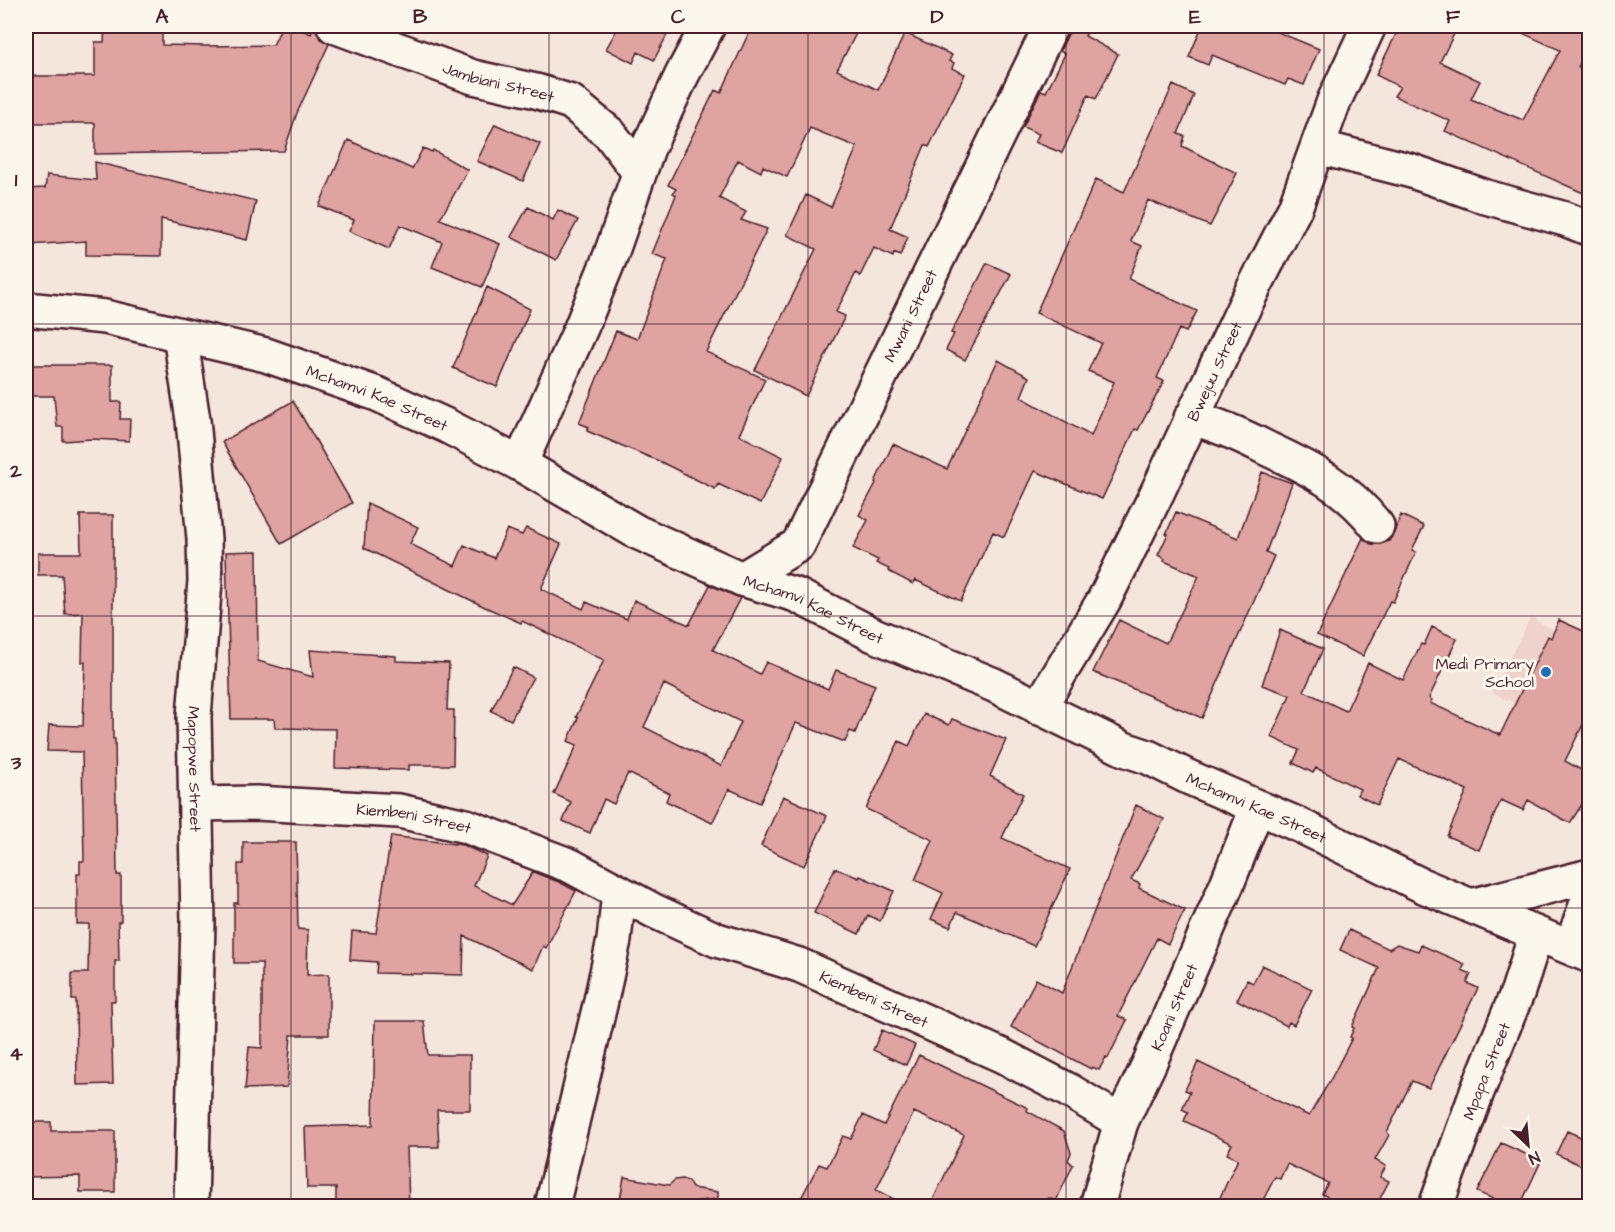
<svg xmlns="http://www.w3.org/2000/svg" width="1615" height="1232" font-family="'Architects Daughter',sans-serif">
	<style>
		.built { fill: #eed2cb }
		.building { fill: #dfa4a2; stroke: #4a1f2b; stroke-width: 1.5; fill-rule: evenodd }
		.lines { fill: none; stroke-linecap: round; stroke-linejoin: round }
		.minor-casing { stroke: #4a1f2b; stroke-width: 38 }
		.minor { stroke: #fbf7ec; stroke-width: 33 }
		.grid { fill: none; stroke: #4a1f2b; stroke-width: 1.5; stroke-opacity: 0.55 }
		.poi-dot { fill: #1f6fb2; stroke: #fbf7ec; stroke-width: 2 }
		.labels { text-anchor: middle; stroke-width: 6; stroke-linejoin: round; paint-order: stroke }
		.street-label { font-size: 16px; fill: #4a1f2b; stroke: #fbf7ec }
		.poi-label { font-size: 16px; fill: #4a1f2b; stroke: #fbf7ec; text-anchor: end }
		.neatline { fill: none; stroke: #4a1f2b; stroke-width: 2 }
		.grid-label { font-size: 20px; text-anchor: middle; font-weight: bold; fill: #4a1f2b }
	</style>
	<rect width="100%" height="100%" fill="#f5e6dd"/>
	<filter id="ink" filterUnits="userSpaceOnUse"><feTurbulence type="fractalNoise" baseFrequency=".0167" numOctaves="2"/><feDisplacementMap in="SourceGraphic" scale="12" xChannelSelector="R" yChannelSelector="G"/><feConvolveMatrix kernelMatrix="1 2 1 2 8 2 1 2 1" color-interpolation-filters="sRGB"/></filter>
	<g filter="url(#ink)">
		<!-- built -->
		<path class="built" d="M 1531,617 L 1589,652 L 1589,741 L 1492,692 Z"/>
		<!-- building -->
		<path class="building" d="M 105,26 L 162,26 L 162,45 L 204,46 L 273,45 L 282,26 L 293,26 L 311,34 L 313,28 L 316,29 L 320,38 L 329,44 L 297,113 L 284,151 L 95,154 L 95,123 L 26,123 L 26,76 L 95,76 L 95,42 L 104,42 Z
			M 619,26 L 649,26 L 667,35 L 654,60 L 638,52 L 633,63 L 606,49 Z
			M 752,26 L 860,26 L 837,70 L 878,90 L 905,33 L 952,55 L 949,61 L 954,63 L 952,68 L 965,74 L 929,147 L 925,145 L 890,229 L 908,237 L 900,256 L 894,253 L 893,257 L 874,248 L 860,276 L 856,273 L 836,312 L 845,316 L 806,396 L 755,370 L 816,249 L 787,235 L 806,195 L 831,207 L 857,147 L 810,128 L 787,177 L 763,166 L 761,172 L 738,160 L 719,198 L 746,212 L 741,220 L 767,229 L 706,352 L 765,379 L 739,435 L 783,457 L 760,504 L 718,484 L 715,489 L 661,462 L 587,431 L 589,427 L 579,423 L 616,331 L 637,339 L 667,259 L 652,254 L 676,195 L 673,193 L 676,189 L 668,185 L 715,90 L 721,93 Z
			M 1070,26 L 1091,26 L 1085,36 L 1118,54 L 1096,99 L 1088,95 L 1062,153 L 1035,142 L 1039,134 L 1023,127 L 1041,90 L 1046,92 L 1065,54 L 1060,51 L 1068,34 Z
			M 1202,26 L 1263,26 L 1319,49 L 1304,85 L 1288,79 L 1285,85 L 1212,55 L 1208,65 L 1189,57 Z
			M 1400,26 L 1458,26 L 1440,62 L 1480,81 L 1471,99 L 1523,120 L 1560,50 L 1507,26 L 1590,26 L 1590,43 L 1578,67 L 1590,72 L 1590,117 L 1581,137 L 1590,141 L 1590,196 L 1445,131 L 1450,121 L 1394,96 L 1400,87 L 1376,75 Z
			M 1173,85 L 1194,95 L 1178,134 L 1185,136 L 1182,146 L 1237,173 L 1210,226 L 1148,200 L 1131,241 L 1142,246 L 1129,279 L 1197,311 L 1186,332 L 1179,329 L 1157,378 L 1164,381 L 1138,430 L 1135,429 L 1102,499 L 1035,471 L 1004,537 L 993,532 L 961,601 L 915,580 L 913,584 L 888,571 L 889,569 L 876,563 L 878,560 L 853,548 L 868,520 L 859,515 L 876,483 L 875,482 L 893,444 L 947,469 L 998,360 L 1029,377 L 1021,397 L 1091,436 L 1114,382 L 1088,371 L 1101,343 L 1036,313 L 1096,179 L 1124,192 Z
			M 495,124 L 540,144 L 523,181 L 477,161 Z
			M 348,140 L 412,169 L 423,148 L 432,152 L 433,150 L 468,170 L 440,219 L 500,244 L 482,287 L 432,267 L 442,242 L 400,225 L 389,249 L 349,231 L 354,220 L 319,206 Z
			M 95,162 L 256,201 L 247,240 L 161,219 L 161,256 L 86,255 L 86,241 L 30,245 L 26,189 L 45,188 L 47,175 L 96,180 Z
			M 528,207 L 553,220 L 558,210 L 578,220 L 556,260 L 511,237 Z
			M 987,263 L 1011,274 L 965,360 L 946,350 L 954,334 L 951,333 Z
			M 487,287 L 530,309 L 497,387 L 453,368 Z
			M 26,365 L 112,365 L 112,402 L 121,402 L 120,419 L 130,419 L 129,441 L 92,439 L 63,441 L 63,427 L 57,427 L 54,396 L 26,396 Z
			M 293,401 L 352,503 L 281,544 L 222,442 Z
			M 1262,472 L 1292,483 L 1266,552 L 1274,556 L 1202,718 L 1093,672 L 1119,620 L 1166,643 L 1199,576 L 1164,561 L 1165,559 L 1158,555 L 1168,534 L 1166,534 L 1176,512 L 1238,538 Z
			M 367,503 L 418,527 L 410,544 L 455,566 L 464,545 L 494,558 L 507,529 L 522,535 L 526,528 L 561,544 L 541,589 L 583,609 L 586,602 L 627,619 L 634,600 L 689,625 L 710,585 L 740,598 L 713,650 L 760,674 L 766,662 L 828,689 L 836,670 L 875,685 L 855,733 L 850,731 L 845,742 L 796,723 L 760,803 L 729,789 L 712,823 L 666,801 L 669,793 L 628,773 L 614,804 L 604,799 L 590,833 L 563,821 L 571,802 L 554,794 L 577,745 L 568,741 L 578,718 L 576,717 L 604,660 L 522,621 L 521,623 L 485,607 L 364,548 ZM 664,684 L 741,722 L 721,766 L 644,727 Z
			M 80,515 L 113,515 L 113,739 L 115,739 L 117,875 L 121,875 L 121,921 L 118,922 L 119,961 L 115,961 L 115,1001 L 111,1001 L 113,1084 L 77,1085 L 76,1000 L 72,1000 L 72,973 L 88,973 L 89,924 L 77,924 L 77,874 L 80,874 L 80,861 L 84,861 L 82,752 L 47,751 L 49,725 L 83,726 L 85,662 L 82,662 L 83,613 L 65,614 L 62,575 L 38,575 L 38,553 L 81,553 Z
			M 1401,515 L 1424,526 L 1412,550 L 1416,552 L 1393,602 L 1390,601 L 1363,656 L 1317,635 L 1363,538 L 1371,544 L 1380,544 L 1389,541 L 1394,533 Z
			M 257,551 L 258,661 L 313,677 L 310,650 L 396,656 L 396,661 L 449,663 L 447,710 L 454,710 L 453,765 L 409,765 L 409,770 L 335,768 L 336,729 L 275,728 L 274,719 L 231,719 L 226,552 Z
			M 1559,620 L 1590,634 L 1590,710 L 1565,761 L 1590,775 L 1590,792 L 1570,823 L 1528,800 L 1523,810 L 1501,800 L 1479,850 L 1447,836 L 1467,790 L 1399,759 L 1377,805 L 1357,795 L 1360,789 L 1316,768 L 1313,773 L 1293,763 L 1299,750 L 1271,737 L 1290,695 L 1262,685 L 1280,630 L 1323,649 L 1304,691 L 1346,711 L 1368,663 L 1403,680 L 1421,644 L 1424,645 L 1432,627 L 1457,639 L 1429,698 L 1432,700 L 1430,703 L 1500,735 L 1548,636 L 1551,638 Z
			M 513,667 L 533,677 L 511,720 L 491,711 Z
			M 924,714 L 949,725 L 952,719 L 1006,740 L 990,776 L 1023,794 L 1002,838 L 1070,869 L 1034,946 L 957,912 L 950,927 L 931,919 L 943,893 L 915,880 L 933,840 L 866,809 L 899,741 L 909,746 Z
			M 783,796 L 827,816 L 804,866 L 761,846 Z
			M 1136,805 L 1164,819 L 1131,880 L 1140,884 L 1139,888 L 1185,910 L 1168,944 L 1157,938 L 1118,1016 L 1127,1020 L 1108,1058 L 1106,1057 L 1099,1070 L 1092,1067 L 1091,1069 L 1011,1027 L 1036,979 L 1062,993 Z
			M 391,836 L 463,845 L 487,856 L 474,886 L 512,905 L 533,872 L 559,882 L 576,891 L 546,948 L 543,946 L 533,969 L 464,936 L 463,975 L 376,973 L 377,962 L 350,960 L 352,931 L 376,933 Z
			M 243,842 L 296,842 L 298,929 L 308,930 L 307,975 L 329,974 L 329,1035 L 291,1035 L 287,1087 L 245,1089 L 249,1047 L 262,1048 L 262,963 L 234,963 L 234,903 L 238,903 L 238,864 L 243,864 Z
			M 835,868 L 859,878 L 860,876 L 894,891 L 880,921 L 868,915 L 859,934 L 814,913 Z
			M 1349,930 L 1389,949 L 1397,944 L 1418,951 L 1421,945 L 1465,964 L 1462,970 L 1471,974 L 1467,983 L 1478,988 L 1429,1088 L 1412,1081 L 1387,1132 L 1389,1135 L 1375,1160 L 1386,1166 L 1380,1177 L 1389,1181 L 1376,1206 L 1347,1206 L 1322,1194 L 1328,1183 L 1287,1164 L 1280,1179 L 1275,1177 L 1260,1206 L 1216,1206 L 1238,1159 L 1227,1154 L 1232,1144 L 1184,1121 L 1188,1112 L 1182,1109 L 1190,1092 L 1185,1090 L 1198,1062 L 1309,1116 L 1332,1077 L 1352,1038 L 1350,1037 L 1354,1028 L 1352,1027 L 1379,968 L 1340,950 Z
			M 1262,965 L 1312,989 L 1294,1025 L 1289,1022 L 1287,1026 L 1237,1000 L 1247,980 L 1253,983 Z
			M 375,1021 L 424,1021 L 428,1055 L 470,1055 L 470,1110 L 437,1110 L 439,1147 L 407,1147 L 409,1206 L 336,1206 L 336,1188 L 307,1188 L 305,1127 L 373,1125 Z
			M 882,1030 L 915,1045 L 906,1065 L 873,1050 Z
			M 919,1055 L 1028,1108 L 1027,1111 L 1064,1131 L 1071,1153 L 1068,1160 L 1073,1165 L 1056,1201 L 1049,1198 L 1044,1206 L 930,1206 L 964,1135 L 914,1112 L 876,1190 L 907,1206 L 797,1206 L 819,1164 L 827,1167 L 843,1136 L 851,1139 L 863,1115 L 884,1125 Z
			M 26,1122 L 51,1122 L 51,1131 L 115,1131 L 115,1192 L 80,1192 L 80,1176 L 26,1177 Z
			M 1567,1131 L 1590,1141 L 1590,1151 L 1582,1166 L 1556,1154 Z
			M 1501,1143 L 1541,1161 L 1520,1206 L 1509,1206 L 1477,1192 Z
			M 624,1177 L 669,1185 L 675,1180 L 682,1179 L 688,1181 L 692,1188 L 718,1192 L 718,1199 L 654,1206 L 619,1206 Z"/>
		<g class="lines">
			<defs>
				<g id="minor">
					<path id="s1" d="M 334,26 L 473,77 L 536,91 L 571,102 L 610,134 L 639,172"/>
					<path d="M 1318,147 L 1412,171 L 1486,197 L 1565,219 L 1590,229"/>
					<path id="s2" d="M 26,309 L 105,317 L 266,355 L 377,394 L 447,426 L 520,464 L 637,532 L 742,579 L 796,595 L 874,635 L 994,685 L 1124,749 L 1148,757 L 1188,777 L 1299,825 L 1421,885 L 1590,956"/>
					<path id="s3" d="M 180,335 L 193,420 L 204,539 L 205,581 L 194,716 L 198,922 L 191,1206"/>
					<path d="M 1191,418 C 1219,425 1243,436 1268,449 C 1311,469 1347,487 1377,526"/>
					<path d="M 520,464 L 581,328 L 610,257 L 648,148 L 682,75 L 708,26"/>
					<path id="s4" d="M 742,579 L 798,545 L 1051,26"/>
					<path id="s5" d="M 1039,708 L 1104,600 L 1157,493 L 1245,305 L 1295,208 L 1334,101 L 1369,26"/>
					<path id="s6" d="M 196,804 L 256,803 L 399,811 L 466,826 L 571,866 L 654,911 L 717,940 L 799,965 L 1003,1056 L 1068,1090 L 1121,1122"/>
					<path d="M 1471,906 L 1590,876"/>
					<path d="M 1571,947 L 1590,895"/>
					<path d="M 552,1206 L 600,1005 L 614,940 L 619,892"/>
					<path id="s7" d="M 1097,1206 L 1121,1122 L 1149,1064 L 1227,884 L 1257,808"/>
					<path id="s8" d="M 1436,1206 L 1477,1092 L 1518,991 L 1536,934"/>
				</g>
			</defs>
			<!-- minor casing -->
			<use href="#minor" class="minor-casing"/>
			<!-- minor -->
			<use href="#minor" class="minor"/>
		</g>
	</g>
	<!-- grid -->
	<path class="grid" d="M 291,26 L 291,1206M 549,26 L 549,1206M 808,26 L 808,1206M 1066,26 L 1066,1206M 1324,26 L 1324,1206M 26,324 L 1590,324M 26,616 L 1590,616M 26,908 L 1590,908"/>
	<!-- markers -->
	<circle class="poi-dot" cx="1546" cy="672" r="6"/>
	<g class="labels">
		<!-- street labels -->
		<g class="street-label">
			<text dy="6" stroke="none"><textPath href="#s1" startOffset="174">Jambiani Street</textPath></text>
			<text dy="6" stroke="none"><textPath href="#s4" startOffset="321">Mwani Street</textPath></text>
			<text dy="6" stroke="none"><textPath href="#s5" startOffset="380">Bwejuu Street</textPath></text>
			<text dy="6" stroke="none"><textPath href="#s2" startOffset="364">Mchamvi Kae Street</textPath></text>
			<text dy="6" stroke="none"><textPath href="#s2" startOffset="850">Mchamvi Kae Street</textPath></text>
			<text dy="6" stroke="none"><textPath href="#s3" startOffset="436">Mapopwe Street</textPath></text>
			<text dy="6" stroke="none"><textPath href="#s2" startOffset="1336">Mchamvi Kae Street</textPath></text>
			<text dy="6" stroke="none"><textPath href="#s6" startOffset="219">Kiembeni Street</textPath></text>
			<text dy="6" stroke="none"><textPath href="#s6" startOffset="716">Kiembeni Street</textPath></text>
			<text dy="6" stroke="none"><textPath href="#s7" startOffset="214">Koani Street</textPath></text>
			<text dy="6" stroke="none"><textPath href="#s8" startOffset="144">Mpapa Street</textPath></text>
		</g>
		<!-- poi labels -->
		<g class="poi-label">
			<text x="1534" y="669">Medi Primary<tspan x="1534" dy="18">School</tspan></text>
		</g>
	</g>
	<!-- margin -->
	<rect width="1615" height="1232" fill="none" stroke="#fbf7ec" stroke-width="66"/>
	<!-- north arrow -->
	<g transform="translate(1528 1145) rotate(154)" stroke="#fbf7ec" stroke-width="4.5" paint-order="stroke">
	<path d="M0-4.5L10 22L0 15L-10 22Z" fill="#4a1f2b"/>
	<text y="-9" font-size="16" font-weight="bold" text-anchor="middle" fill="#4a1f2b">N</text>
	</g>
	<rect x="33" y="33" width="1549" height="1166" class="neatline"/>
	<g class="grid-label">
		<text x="162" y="23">A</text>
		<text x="420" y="23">B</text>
		<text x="678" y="23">C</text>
		<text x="937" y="23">D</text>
		<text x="1195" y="23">E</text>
		<text x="1453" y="23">F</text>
		<text x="16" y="186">1</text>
		<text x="16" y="477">2</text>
		<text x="16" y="769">3</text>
		<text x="16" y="1060">4</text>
	</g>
</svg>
